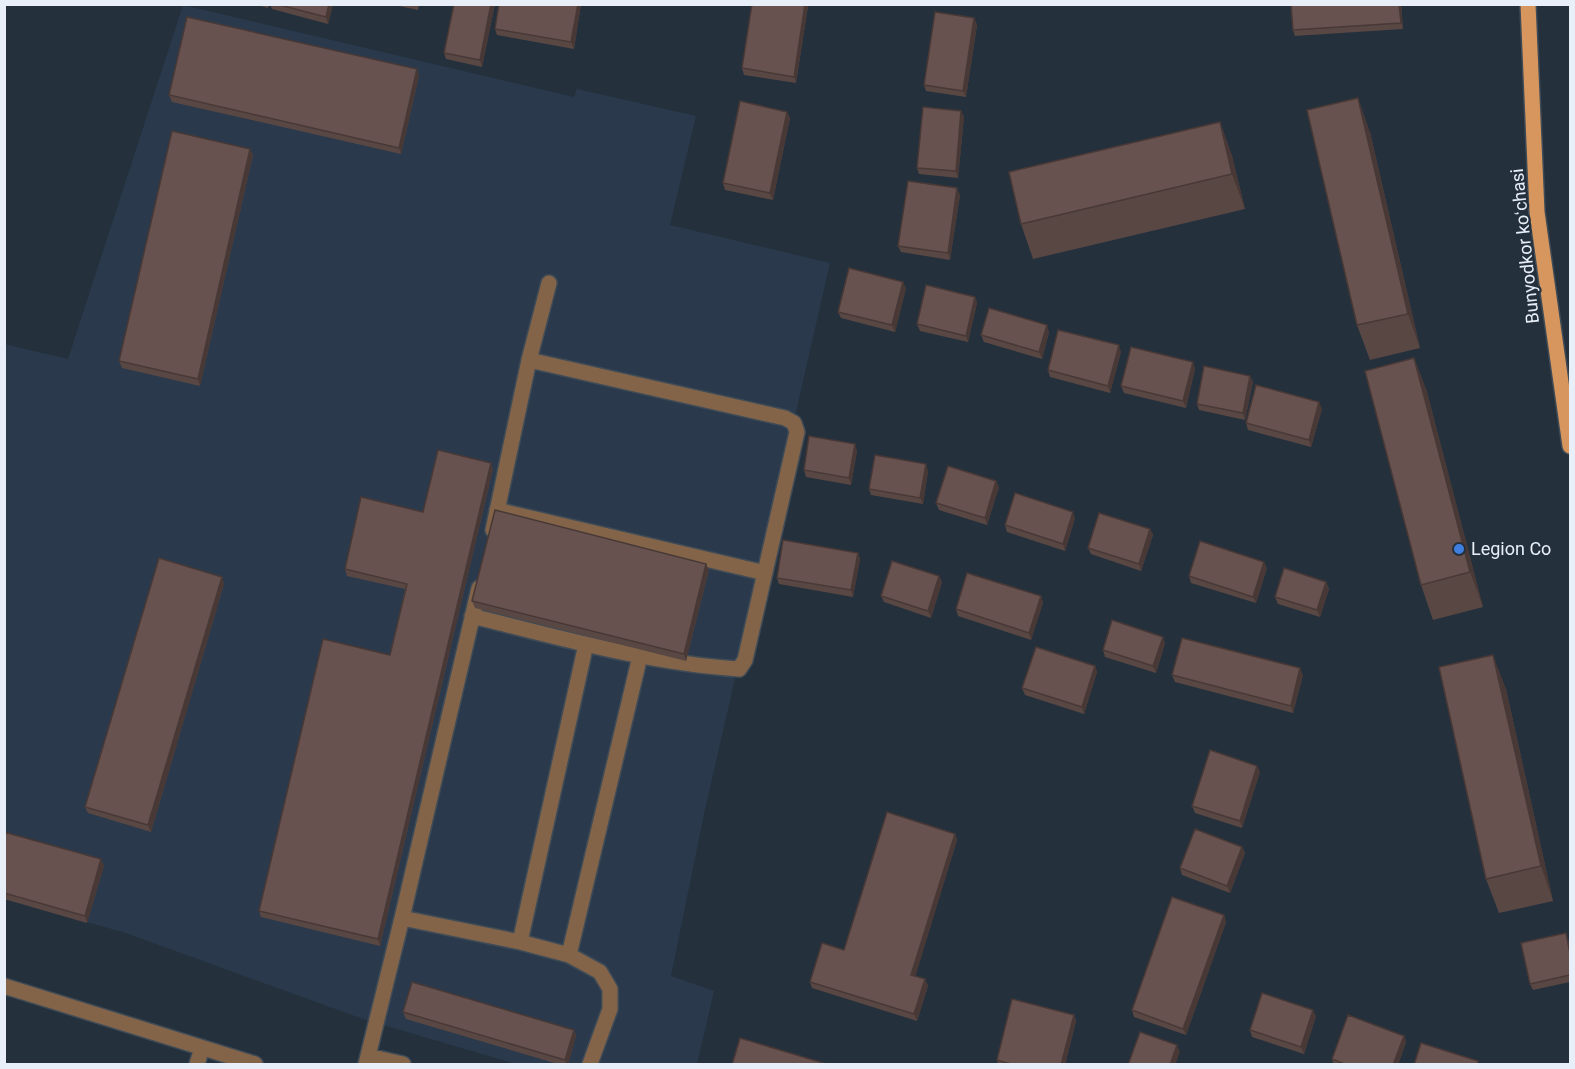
<svg xmlns="http://www.w3.org/2000/svg" width="1575" height="1069" font-family="Roboto,sans-serif">
	<style>
		.built { fill: #2a3a4c }
		.lines { fill: none; stroke-linecap: round; stroke-linejoin: round }
		.minor-casing { stroke: #3f4b56; stroke-width: 18 }
		.major-casing { stroke: #3f4b56; stroke-width: 18 }
		.minor { stroke: #836449; stroke-width: 15 }
		.major { stroke: #d6965d; stroke-width: 15 }
		.wall { fill: #594744 }
		.shaded-wall { fill: #483937 }
		.building { fill: #67524f; stroke: #483937; stroke-width: 1.5 }
		.shop-dot { fill: #3f7fe0; stroke: #24303c; stroke-width: 2 }
		.labels { text-anchor: middle; stroke-width: 4.5; stroke-linejoin: round; paint-order: stroke }
		.street-label { font-size: 18px; fill: #e8eff8; stroke: #24303c }
		.poi-label { font-size: 18px; fill: #e8eff8; stroke: #24303c; text-anchor: start }
	</style>
	<rect width="100%" height="100%" fill="#24303c"/>
	<!-- built -->
	<path class="built" d="M 183,5 L 574,97 L 577,89 L 696,116 L 670,225 L 830,263 L 704,814 L 671,976 L 714,991 L 697,1064 L 516,1064 L 363,1019 L 126,933 L 5,899 L 4,344 L 68,359 Z"/>
	<g class="lines">
		<defs>
			<path id="minor" d="M 529,360 L 549,283
				M 497,510 L 765,573
				M 472,616 C 560,638 648,663 739,669 L 745,660 L 797,432 L 794,423 L 785,418 L 529,360 L 493,530
				M 586,644 L 520,942 L 569,955 L 600,972 L 610,989 L 610,1009 L 590,1064
				M 402,918 L 520,942
				M 569,955 L 640,656
				M 4,986 L 255,1064
				M 368,1056 L 403,1064
				M 197,1064 L 202,1048
				M 366,1064 L 402,918 L 479,588"/>
			<path id="major" d="M 1528,4 L 1537,212 L 1570,446"/>
		</defs>
		<!-- minor casing -->
		<use href="#minor" class="minor-casing"/>
		<!-- major casing -->
		<use href="#major" class="major-casing"/>
		<!-- minor -->
		<use href="#minor" class="minor"/>
		<!-- major -->
		<use href="#major" class="major"/>
	</g>
	<!-- wall -->
	<path class="wall" d="M 254,4 L 269,4 L 268,8 Z
		M 270,4 L 333,4 L 328,24 L 272,9 Z
		M 389,4 L 419,4 L 418,10 Z
		M 495,4 L 482,67 L 446,59 L 444,53 Z
		M 581,4 L 574,49 L 497,35 L 495,29 Z
		M 752,4 L 808,4 L 808,6 L 796,83 L 744,75 L 742,68 Z
		M 1401,4 L 1403,29 L 1295,36 L 1293,30 Z
		M 974,18 L 977,25 L 966,97 L 926,91 L 924,85 Z
		M 417,69 L 419,76 L 401,154 L 172,102 L 169,95 Z
		M 961,111 L 964,117 L 958,178 L 919,174 L 917,168 Z
		M 787,112 L 790,118 L 773,200 L 725,190 L 723,183 Z
		M 1220,122 L 1232,156 L 1245,209 L 1033,259 L 1021,224 Z
		M 1370,132 L 1420,348 L 1370,360 L 1357,325 Z
		M 250,149 L 253,155 L 200,386 L 122,368 L 119,361 Z
		M 960,195 L 950,260 L 901,252 L 898,246 Z
		M 906,288 L 895,332 L 841,318 L 838,312 Z
		M 975,297 L 977,303 L 968,342 L 920,331 L 917,324 Z
		M 1049,332 L 1042,359 L 984,342 L 981,335 Z
		M 1121,352 L 1110,393 L 1050,377 L 1048,370 Z
		M 1414,358 L 1427,392 L 1483,607 L 1433,620 L 1421,585 Z
		M 1193,362 L 1195,369 L 1186,408 L 1124,393 L 1121,386 Z
		M 1250,376 L 1253,382 L 1245,420 L 1199,410 L 1197,404 Z
		M 1322,409 L 1311,447 L 1248,430 L 1246,423 Z
		M 857,451 L 851,485 L 806,477 L 804,470 Z
		M 493,469 L 380,946 L 261,917 L 259,911 L 390,655 L 405,589 L 347,576 L 345,569 L 423,512 Z
		M 928,471 L 923,504 L 871,495 L 869,489 Z
		M 999,487 L 987,525 L 939,510 L 936,503 Z
		M 1075,518 L 1065,551 L 1007,532 L 1005,525 Z
		M 1150,529 L 1153,535 L 1141,571 L 1091,554 L 1088,548 Z
		M 858,553 L 860,559 L 853,597 L 779,584 L 777,578 Z
		M 1267,568 L 1256,603 L 1191,583 L 1189,576 Z
		M 709,570 L 686,661 L 475,608 L 472,601 Z
		M 939,576 L 942,582 L 931,618 L 884,602 L 881,596 Z
		M 222,577 L 224,584 L 151,832 L 88,813 L 85,807 Z
		M 1326,582 L 1329,589 L 1320,617 L 1278,604 L 1275,597 Z
		M 1041,596 L 1043,603 L 1031,640 L 958,616 L 956,609 Z
		M 1165,643 L 1156,673 L 1105,657 L 1103,650 Z
		M 1095,666 L 1097,672 L 1084,714 L 1025,695 L 1022,688 Z
		M 1172,675 L 1303,675 L 1293,713 L 1175,682 Z
		M 1506,689 L 1553,901 L 1499,913 L 1486,879 Z
		M 1257,766 L 1260,772 L 1242,828 L 1195,813 L 1192,806 Z
		M 4,832 L 104,866 L 87,923 L 4,899 Z
		M 955,834 L 957,840 L 915,976 L 925,979 L 928,986 L 917,1021 L 812,988 L 810,982 L 844,950 Z
		M 1242,847 L 1245,853 L 1230,893 L 1182,875 L 1180,868 Z
		M 1224,915 L 1226,922 L 1186,1035 L 1134,1017 L 1132,1010 Z
		M 1568,939 L 1570,949 L 1570,982 L 1533,990 L 1530,984 Z
		M 403,1012 L 574,1030 L 576,1036 L 568,1065 L 561,1065 L 406,1019 Z
		M 1074,1015 L 1076,1021 L 1065,1065 L 998,1065 L 997,1060 Z
		M 1316,1016 L 1304,1054 L 1252,1037 L 1250,1030 Z
		M 1404,1036 L 1406,1042 L 1398,1065 L 1334,1065 L 1332,1059 Z"/>
	<!-- shaded-wall -->
	<path class="shaded-wall" d="M 329,4 L 333,4 L 328,24 L 326,17 Z
		M 491,4 L 495,4 L 482,67 L 480,60 Z
		M 578,4 L 581,4 L 574,49 L 571,42 Z
		M 805,4 L 808,4 L 808,6 L 796,83 L 794,77 Z
		M 1399,4 L 1401,4 L 1403,29 L 1401,23 Z
		M 974,18 L 977,25 L 966,97 L 963,91 Z
		M 417,69 L 419,76 L 401,154 L 399,148 Z
		M 1358,98 L 1370,132 L 1420,348 L 1408,314 Z
		M 961,111 L 964,117 L 958,178 L 956,171 Z
		M 787,112 L 790,118 L 773,200 L 770,193 Z
		M 1220,122 L 1232,156 L 1245,209 L 1232,174 Z
		M 250,149 L 253,155 L 200,386 L 198,379 Z
		M 957,188 L 960,195 L 950,260 L 948,253 Z
		M 903,282 L 906,288 L 895,332 L 892,325 Z
		M 975,297 L 977,303 L 968,342 L 966,336 Z
		M 1047,325 L 1049,332 L 1042,359 L 1039,352 Z
		M 1119,345 L 1121,352 L 1110,393 L 1108,386 Z
		M 1414,358 L 1427,392 L 1483,607 L 1470,572 Z
		M 1193,362 L 1195,369 L 1186,408 L 1183,401 Z
		M 1250,376 L 1253,382 L 1245,420 L 1243,413 Z
		M 1319,402 L 1322,409 L 1311,447 L 1309,440 Z
		M 855,444 L 857,451 L 851,485 L 849,478 Z
		M 491,463 L 493,469 L 380,946 L 378,939 Z
		M 926,464 L 928,471 L 923,504 L 920,498 Z
		M 996,481 L 999,487 L 987,525 L 985,518 Z
		M 1073,512 L 1075,518 L 1065,551 L 1063,544 Z
		M 1150,529 L 1153,535 L 1141,571 L 1139,564 Z
		M 858,553 L 860,559 L 853,597 L 851,590 Z
		M 1264,562 L 1267,568 L 1256,603 L 1253,597 Z
		M 706,564 L 709,570 L 686,661 L 684,654 Z
		M 939,576 L 942,582 L 931,618 L 928,611 Z
		M 222,577 L 224,584 L 151,832 L 148,825 Z
		M 1326,582 L 1329,589 L 1320,617 L 1317,610 Z
		M 1041,596 L 1043,603 L 1031,640 L 1029,633 Z
		M 1163,637 L 1165,643 L 1156,673 L 1153,666 Z
		M 1493,655 L 1506,689 L 1553,901 L 1541,866 Z
		M 1095,666 L 1097,672 L 1084,714 L 1082,707 Z
		M 1300,668 L 1303,675 L 1293,713 L 1291,706 Z
		M 1257,766 L 1260,772 L 1242,828 L 1240,821 Z
		M 955,834 L 957,840 L 914,981 L 911,975 Z
		M 1242,847 L 1245,853 L 1230,893 L 1227,886 Z
		M 101,859 L 104,866 L 87,923 L 85,916 Z
		M 1224,915 L 1226,922 L 1186,1035 L 1183,1029 Z
		M 925,979 L 928,986 L 917,1021 L 914,1014 Z
		M 1313,1010 L 1316,1016 L 1304,1054 L 1301,1047 Z
		M 1074,1015 L 1076,1021 L 1065,1065 L 1061,1065 Z
		M 574,1030 L 576,1036 L 568,1065 L 567,1065 L 565,1060 Z
		M 1404,1036 L 1406,1042 L 1398,1065 L 1393,1065 Z
		M 1177,1045 L 1180,1052 L 1175,1065 L 1170,1065 Z"/>
	<!-- building -->
	<path class="building" d="M 276,4 L 329,4 L 326,17 Z
		M 454,4 L 491,4 L 480,60 L 444,53 Z
		M 499,4 L 578,4 L 571,42 L 495,29 Z
		M 752,4 L 805,4 L 794,77 L 742,68 Z
		M 1291,4 L 1399,4 L 1401,23 L 1293,30 Z
		M 935,12 L 974,18 L 963,91 L 924,85 Z
		M 187,17 L 417,69 L 399,148 L 169,95 Z
		M 1358,98 L 1408,314 L 1357,325 L 1307,110 Z
		M 740,101 L 787,112 L 770,193 L 723,183 Z
		M 923,107 L 961,111 L 956,171 L 917,168 Z
		M 1220,122 L 1232,174 L 1021,224 L 1009,172 Z
		M 172,131 L 250,149 L 198,379 L 119,361 Z
		M 908,181 L 957,188 L 948,253 L 898,246 Z
		M 849,268 L 903,282 L 892,325 L 838,312 Z
		M 926,285 L 975,297 L 966,336 L 917,324 Z
		M 989,308 L 1047,325 L 1039,352 L 981,335 Z
		M 1058,330 L 1119,345 L 1108,386 L 1048,370 Z
		M 1131,347 L 1193,362 L 1183,401 L 1121,386 Z
		M 1414,358 L 1470,572 L 1421,585 L 1365,371 Z
		M 1204,366 L 1250,376 L 1243,413 L 1197,404 Z
		M 1256,385 L 1319,402 L 1309,440 L 1246,423 Z
		M 809,436 L 855,444 L 849,478 L 804,470 Z
		M 438,450 L 491,463 L 378,939 L 259,911 L 323,639 L 390,655 L 407,584 L 345,569 L 361,497 L 423,512 Z
		M 875,455 L 926,464 L 920,498 L 869,489 Z
		M 948,466 L 996,481 L 985,518 L 936,503 Z
		M 1015,493 L 1073,512 L 1063,544 L 1005,525 Z
		M 495,510 L 706,564 L 684,654 L 472,601 Z
		M 1099,513 L 1150,529 L 1139,564 L 1088,548 Z
		M 783,540 L 858,553 L 851,590 L 777,578 Z
		M 1200,541 L 1264,562 L 1253,597 L 1189,576 Z
		M 159,558 L 222,577 L 148,825 L 85,807 Z
		M 892,561 L 939,576 L 928,611 L 881,596 Z
		M 1284,568 L 1326,582 L 1317,610 L 1275,597 Z
		M 967,573 L 1041,596 L 1029,633 L 956,609 Z
		M 1112,620 L 1163,637 L 1153,666 L 1103,650 Z
		M 1182,638 L 1300,668 L 1291,706 L 1172,675 Z
		M 1036,647 L 1095,666 L 1082,707 L 1022,688 Z
		M 1493,655 L 1541,866 L 1486,879 L 1439,667 Z
		M 1210,750 L 1257,766 L 1240,821 L 1192,806 Z
		M 887,812 L 955,834 L 911,975 L 925,979 L 914,1014 L 810,982 L 822,943 L 844,950 Z
		M 1195,829 L 1242,847 L 1227,886 L 1180,868 Z
		M 4,832 L 101,859 L 85,916 L 4,893 Z
		M 1172,897 L 1224,915 L 1183,1029 L 1132,1010 Z
		M 1566,933 L 1570,953 L 1570,975 L 1530,984 L 1521,943 Z
		M 412,982 L 574,1030 L 565,1060 L 403,1012 Z
		M 1262,993 L 1313,1010 L 1301,1047 L 1250,1030 Z
		M 1012,999 L 1074,1015 L 1061,1065 L 1014,1065 L 997,1060 Z
		M 1348,1015 L 1404,1036 L 1393,1065 L 1347,1065 L 1332,1059 Z
		M 1140,1032 L 1177,1045 L 1170,1065 L 1128,1065 Z
		M 740,1038 L 830,1065 L 732,1065 Z
		M 1421,1043 L 1478,1061 L 1477,1065 L 1414,1065 Z"/>
	<!-- markers -->
	<circle class="shop-dot" cx="1459" cy="549" r="6"/>
	<g class="labels">
		<!-- street labels -->
		<g class="street-label">
			<text transform="translate(1525 246) rotate(-96)" y="6">Bunyodkor koʻchasi</text>
		</g>
		<!-- poi labels -->
		<g class="poi-label">
			<text x="1471" y="555">Legion Co</text>
		</g>
	</g>
	<!-- border -->
	<rect width="1575" height="1069" fill="none" stroke="#e8eff8" stroke-width="12"/>
</svg>
